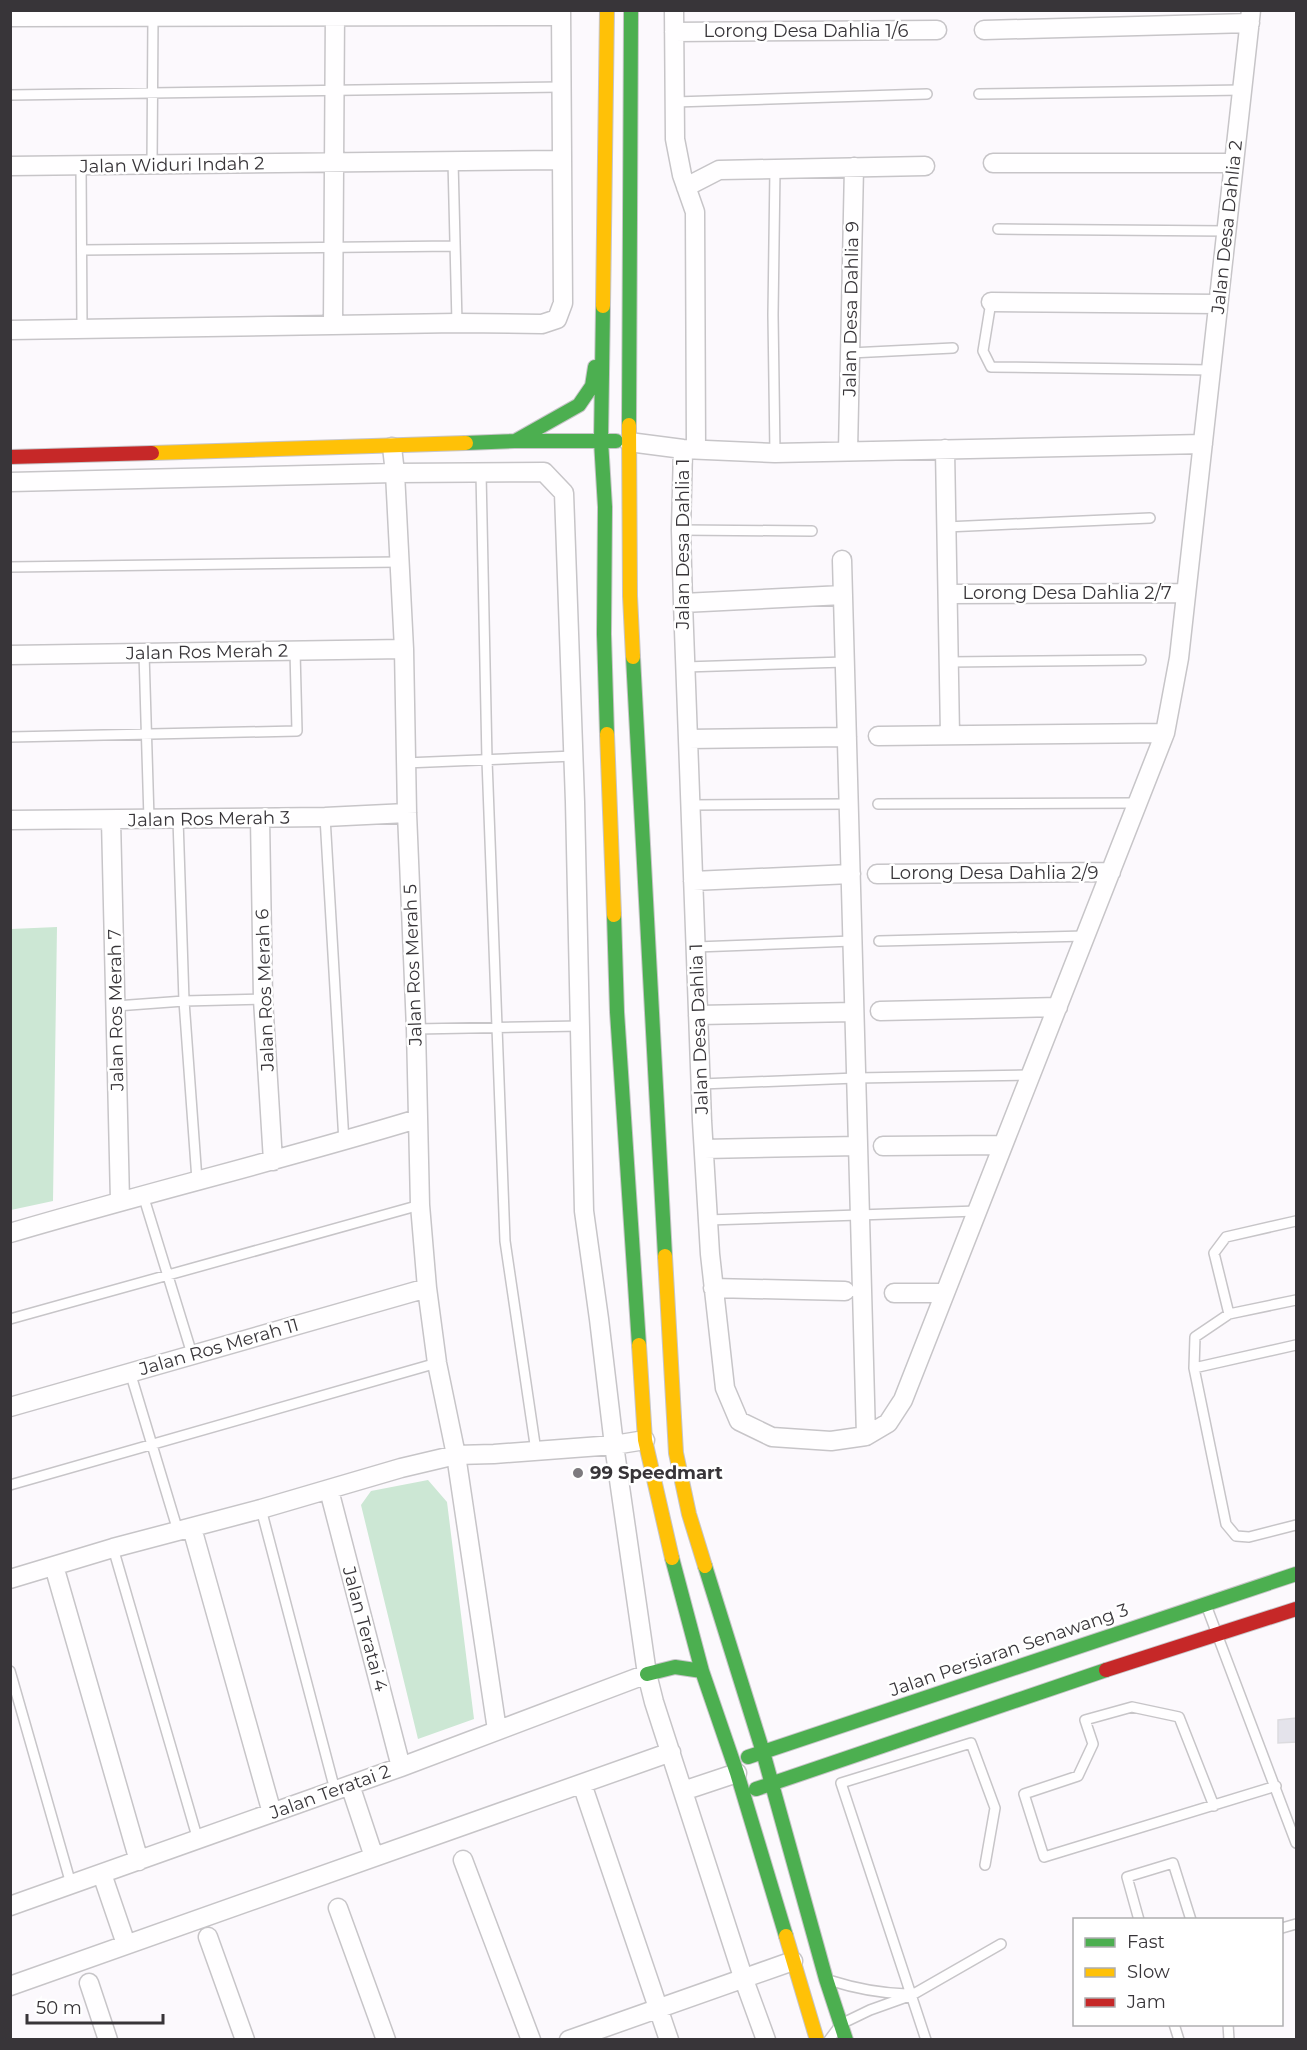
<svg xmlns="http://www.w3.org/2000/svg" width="1307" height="2050" font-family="Montserrat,sans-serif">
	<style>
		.green { fill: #cce7d4 }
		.building { fill: #e4e3eb; stroke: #dcdbdf; stroke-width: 1.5 }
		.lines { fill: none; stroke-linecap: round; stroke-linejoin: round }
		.lane-casing { stroke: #c7c5c8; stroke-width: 12 }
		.street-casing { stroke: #c7c5c8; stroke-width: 21 }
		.fast-casing { stroke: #c7c5c8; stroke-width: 16 }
		.slow-casing { stroke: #c7c5c8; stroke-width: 16 }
		.jam-casing { stroke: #c7c5c8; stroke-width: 16 }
		.lane { stroke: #fffeff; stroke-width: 9 }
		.street { stroke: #fffeff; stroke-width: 18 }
		.fast { stroke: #4caf50; stroke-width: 14 }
		.slow { stroke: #ffc107; stroke-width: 14 }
		.jam { stroke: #c62828; stroke-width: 14 }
		.poi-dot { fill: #7d7a7e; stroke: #fff; stroke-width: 2 }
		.labels { text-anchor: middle; stroke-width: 5; stroke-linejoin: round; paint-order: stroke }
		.street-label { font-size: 18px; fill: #383539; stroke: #fff }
		.poi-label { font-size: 18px; font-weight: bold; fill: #383539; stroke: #fff; text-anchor: start }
	</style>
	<rect width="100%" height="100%" fill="#fcf9fd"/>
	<!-- green -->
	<path class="green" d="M 57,927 L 53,1201 L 11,1210 L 11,929 Z
		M 428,1480 L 447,1502 L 474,1719 L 418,1739 L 361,1505 L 371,1491 Z"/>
	<!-- building -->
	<path class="building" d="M 1296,1718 L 1296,1742 L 1278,1743 L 1278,1720 Z"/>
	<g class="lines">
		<defs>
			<path id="lane" d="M 979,94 L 1243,90
				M 10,95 L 561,87
				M 675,102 L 927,94
				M 453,161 L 457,323
				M 152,165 L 153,16
				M 81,166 L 82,328
				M 775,169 L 773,315 L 775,453
				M 998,229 L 1226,231
				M 82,250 L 455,246
				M 991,302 L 983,351 L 991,367 L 1212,370
				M 850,353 L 953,348
				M 481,473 L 487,760 L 505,1241 L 536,1451
				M 946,527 L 1150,518
				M 681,530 L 812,531
				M 10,567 L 399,562
				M 144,653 L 149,819
				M 949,662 L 1141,660
				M 685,667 L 845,662
				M 10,737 L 297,731 L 295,651
				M 405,763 L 574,756
				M 878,804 L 1138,803
				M 690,805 L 849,804
				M 325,817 L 344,1142
				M 178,819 L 184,1001 L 197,1180
				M 879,941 L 1085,936
				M 696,947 L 852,941
				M 116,1006 L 184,1001 L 263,999
				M 416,1029 L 581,1026
				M 701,1084 L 856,1078 L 1031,1075
				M 143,1195 L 192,1354
				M 708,1220 L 977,1211
				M 1296,1300 L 1229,1314 L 1195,1337 L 1194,1368 L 1226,1524 L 1236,1536 L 1249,1537 L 1296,1525
				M 1229,1314 L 1214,1253 L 1226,1237 L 1296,1221
				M 10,1319 L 420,1205
				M 1194,1368 L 1296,1345
				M 130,1372 L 178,1531
				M 10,1485 L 437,1363
				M 261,1509 L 335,1790
				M 113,1548 L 198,1840
				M 1206,1605 L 1296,1843
				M 10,1671 L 71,1884
				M 1214,1806 L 1179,1717 L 1132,1707 L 1085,1720 L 1093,1744 L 1078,1776 L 1024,1794 L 1044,1857 L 1276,1786
				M 1139,1920 L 1127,1877 L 1173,1863 L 1191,1920
				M 1282,1928 L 1296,1924
				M 832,1981 C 857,1989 880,1993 906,1994
				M 1174,2024 L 1179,2040
				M 1228,2024 L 1229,2040
				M 829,2040 L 841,2024 L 870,2010 L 912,1995 L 1001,1944
				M 926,2040 L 841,1783 L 971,1743 L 995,1808 L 985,1865"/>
			<path id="street" d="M 674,10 L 675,139 L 682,175 L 695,212 L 696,449
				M 10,17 L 561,16
				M 984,30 L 1250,23
				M 674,32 L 937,30
				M 993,163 L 1233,163
				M 10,166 L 562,160
				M 686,187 L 719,170 L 925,166
				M 991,302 L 1218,304
				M 333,325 L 335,10
				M 10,330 L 457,323 L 542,324 L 557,319 L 563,303 L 561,10
				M 629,442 L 683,449 L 775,453 L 1203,444
				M 392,447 L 395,473 L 544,472 L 564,493 L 575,802 L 584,1211 L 599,1319 L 614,1445 L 647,1674 L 654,1702 L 743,1977 L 766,2040
				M 683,449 L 681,530 L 683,603 L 702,1121 L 710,1254 L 725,1388 L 739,1421 L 772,1437 L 831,1441 L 866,1436 L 888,1423 L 903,1400 L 1165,733 L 1179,658 L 1251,10
				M 945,449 L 950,735
				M 848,451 L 854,167
				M 10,482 L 395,473 L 404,649 L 407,813 L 416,1029 L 420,1205 L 427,1288 L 437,1363 L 456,1455 L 497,1730
				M 842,560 L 866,1436
				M 948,594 L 1186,593
				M 683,603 L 843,595
				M 10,655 L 404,649
				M 878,736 L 1165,733
				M 688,739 L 847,737
				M 260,818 L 263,999 L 273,1161
				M 10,820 L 325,817 L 407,813
				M 111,820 L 120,1201
				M 877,874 L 1111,872
				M 693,881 L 851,874
				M 880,1011 L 1058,1007
				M 698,1015 L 854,1012
				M 883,1146 L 1003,1145
				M 704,1149 L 858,1146
				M 10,1233 C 145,1193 282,1160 417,1119
				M 713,1288 L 845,1291
				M 894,1293 L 945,1293
				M 10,1407 L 427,1288
				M 329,1490 L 401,1767
				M 192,1528 L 272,1813
				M 54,1566 L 139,1861
				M 10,1579 L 113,1548 L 261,1509 L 401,1468 L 456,1455 L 494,1454 L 614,1445 L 645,1440
				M 582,1784 L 669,2040
				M 350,1785 L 374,1857
				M 683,1791 L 737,1773
				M 463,1860 L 531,2040
				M 102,1874 L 126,1944
				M 10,1906 L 401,1767 L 647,1674
				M 338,1908 L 386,2040
				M 208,1937 L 245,2040
				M 89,1983 L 108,2040
				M 10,1986 L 671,1752
				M 569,2040 L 793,1961"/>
			<path id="fast" d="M 603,306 L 601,441 L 605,507 L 604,634 L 607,734
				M 629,425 L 631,10
				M 517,440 L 579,405 L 592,386 L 595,367
				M 466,443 L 514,441 L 616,441
				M 633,657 L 665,1256
				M 614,915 L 617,1012 L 639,1345
				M 672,1558 L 702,1671 L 737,1773 L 786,1936
				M 705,1566 L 763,1752 L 826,1979 L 846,2040
				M 647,1674 L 675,1667 L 702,1671
				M 748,1757 L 1296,1574
				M 756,1789 L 1106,1670"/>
			<path id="slow" d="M 603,306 L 607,10
				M 629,425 L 630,596 L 633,657
				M 152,453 L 466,443
				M 607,734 L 614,915
				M 665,1256 L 676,1453 L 689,1514 L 705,1566
				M 639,1345 L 645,1440 L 672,1558
				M 786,1936 L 817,2040"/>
			<path id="jam" d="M 10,457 L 152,453
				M 1106,1670 L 1296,1609"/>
		</defs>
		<!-- lane casing -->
		<use href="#lane" class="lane-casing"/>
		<!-- street casing -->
		<use href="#street" class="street-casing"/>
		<!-- fast casing -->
		<use href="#fast" class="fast-casing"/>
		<!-- slow casing -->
		<use href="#slow" class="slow-casing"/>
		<!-- jam casing -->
		<use href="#jam" class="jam-casing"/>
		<!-- lane -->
		<use href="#lane" class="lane"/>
		<!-- street -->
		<use href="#street" class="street"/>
		<!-- fast -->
		<use href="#fast" class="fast"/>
		<!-- slow -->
		<use href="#slow" class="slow"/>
		<!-- jam -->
		<use href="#jam" class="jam"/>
	</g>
	<!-- markers -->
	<circle class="poi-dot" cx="578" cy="1473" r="6"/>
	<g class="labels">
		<!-- street labels -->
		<g class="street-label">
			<text x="806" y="37">Lorong Desa Dahlia 1/6</text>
			<text transform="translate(172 165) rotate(-1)" y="6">Jalan Widuri Indah 2</text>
			<text transform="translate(1227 227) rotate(-84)" y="6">Jalan Desa Dahlia 2</text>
			<text transform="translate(851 309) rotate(-89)" y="6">Jalan Desa Dahlia 9</text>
			<text transform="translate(683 544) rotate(-90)" y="6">Jalan Desa Dahlia 1</text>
			<text x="1067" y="599">Lorong Desa Dahlia 2/7</text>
			<text transform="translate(207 652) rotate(-1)" y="6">Jalan Ros Merah 2</text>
			<text transform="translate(209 819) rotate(-1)" y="6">Jalan Ros Merah 3</text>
			<text x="994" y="879">Lorong Desa Dahlia 2/9</text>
			<text transform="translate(413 965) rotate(-92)" y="6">Jalan Ros Merah 5</text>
			<text transform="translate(265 990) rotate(-92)" y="6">Jalan Ros Merah 6</text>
			<text transform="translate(116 1010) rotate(-91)" y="6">Jalan Ros Merah 7</text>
			<text transform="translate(699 1029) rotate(-92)" y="6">Jalan Desa Dahlia 1</text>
			<text transform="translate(219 1347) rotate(-16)" y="6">Jalan Ros Merah 11</text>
			<text transform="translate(365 1629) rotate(75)" y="6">Jalan Teratai 4</text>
			<text transform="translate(1009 1650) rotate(-19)" y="6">Jalan Persiaran Senawang 3</text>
			<text transform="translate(330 1792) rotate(-20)" y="6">Jalan Teratai 2</text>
		</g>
		<!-- poi labels -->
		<g class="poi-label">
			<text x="590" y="1479">99 Speedmart</text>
		</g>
	</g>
	<!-- border -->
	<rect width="1307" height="2050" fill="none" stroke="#383539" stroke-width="24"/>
	<!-- legend -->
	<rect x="1073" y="1918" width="210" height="108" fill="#ffffff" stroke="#afaeb0" stroke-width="1.5"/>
	<rect x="1085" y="1938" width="30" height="9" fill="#4caf50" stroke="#afaeb0" stroke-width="1.5"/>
	<text x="1127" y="1948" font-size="18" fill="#383539">Fast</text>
	<rect x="1085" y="1968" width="30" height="9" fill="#ffc107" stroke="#afaeb0" stroke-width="1.5"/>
	<text x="1127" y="1978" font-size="18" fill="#383539">Slow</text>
	<rect x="1085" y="1998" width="30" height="9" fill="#c62828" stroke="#afaeb0" stroke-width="1.5"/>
	<text x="1127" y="2008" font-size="18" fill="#383539">Jam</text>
	<!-- scale -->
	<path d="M27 2014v9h136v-9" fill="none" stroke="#383539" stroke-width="3"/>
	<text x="36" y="2014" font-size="18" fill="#383539" stroke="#ffffff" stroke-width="4.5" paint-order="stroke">50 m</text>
</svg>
